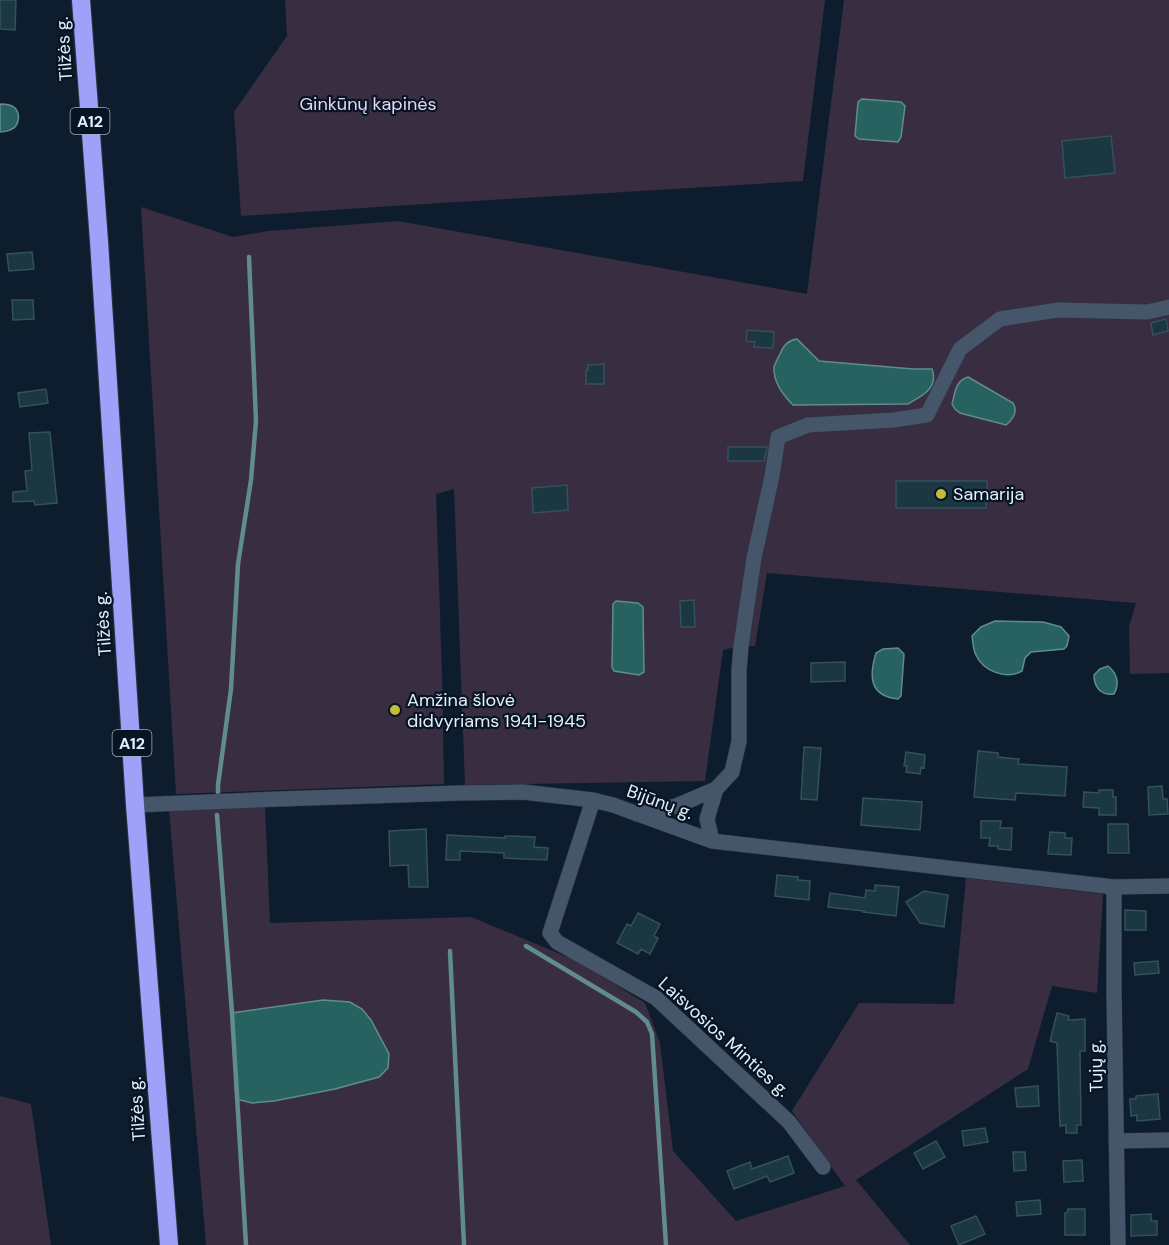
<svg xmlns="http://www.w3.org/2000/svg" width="1169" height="1245" font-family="'DM Sans',sans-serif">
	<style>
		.green { fill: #392d41 }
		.water { fill: #276261; stroke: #608c8f; stroke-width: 1.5 }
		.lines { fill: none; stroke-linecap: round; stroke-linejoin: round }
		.stream { stroke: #608c8f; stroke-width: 4.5 }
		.building { fill: #1a3742; stroke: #33515c; stroke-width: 1.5 }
		.street-casing { stroke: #2e3544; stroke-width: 16 }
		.highway-casing { stroke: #2e3544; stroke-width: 20 }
		.street { stroke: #45566a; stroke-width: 15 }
		.highway { stroke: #9fa0f8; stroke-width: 18 }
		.poi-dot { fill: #c5bc3d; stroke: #061424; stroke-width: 2 }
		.labels { text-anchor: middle; stroke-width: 4.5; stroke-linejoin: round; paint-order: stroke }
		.shield { fill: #061424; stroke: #a2adba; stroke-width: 1.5 }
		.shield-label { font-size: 16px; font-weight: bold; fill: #e5effb }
		.street-label { font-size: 18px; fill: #e5effb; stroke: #061424 }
		.park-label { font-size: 18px; fill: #e9d4f8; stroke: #061424 }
		.poi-label { font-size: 18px; fill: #e5effb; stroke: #061424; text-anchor: start }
	</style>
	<rect width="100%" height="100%" fill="#0e1d2e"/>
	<!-- green -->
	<path class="green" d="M 285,0 L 825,0 L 803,181 L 393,206 L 241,216 L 234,112 L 287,36 Z
		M 844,0 L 1169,0 L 1169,673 L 1130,674 L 1129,627 L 1136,603 L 767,573 L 755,646 L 741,646 L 723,650 L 705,781 L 465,785 L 454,489 L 436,494 L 442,675 L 444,784 L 176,794 L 141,207 L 233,237 L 268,231 L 398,221 L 807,294 Z
		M 265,807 L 270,923 L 471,917 L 577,961 L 645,1003 L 660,1043 L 673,1151 L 736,1221 L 845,1186 L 792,1111 L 859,1003 L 954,1004 L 966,878 L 1103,894 L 1097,993 L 1052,986 L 1028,1069 L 856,1180 L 910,1245 L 206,1245 L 169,810 Z
		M 0,1096 L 31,1104 L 51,1245 L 0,1245 Z"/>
	<!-- water -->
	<path class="water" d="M 862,99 L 901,102 L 905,106 L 901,137 L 898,142 L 859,139 L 855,136 L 858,102 Z
		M 0,104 C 5,104 11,104 15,108 C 21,115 19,127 10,130 C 9,131 2,132 0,132 Z
		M 797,339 L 819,361 L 913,369 L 932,369 C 939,388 922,396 908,404 L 793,405 C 783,395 773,382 774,367 C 775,363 778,358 780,354 C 783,346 788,340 797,339 Z
		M 968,377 L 1013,403 C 1018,411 1013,419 1006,425 L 960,413 L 955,409 L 952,404 C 955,393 955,381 968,377 Z
		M 616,601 L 638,603 L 643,607 L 644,672 L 639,675 L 614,671 L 612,667 L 613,604 Z
		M 995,621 L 1043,622 L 1061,627 L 1069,636 L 1067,646 L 1064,649 L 1031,652 L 1025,658 L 1022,671 C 1006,680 983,671 976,655 C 973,650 973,642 972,636 L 981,627 Z
		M 898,648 L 904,654 L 901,696 L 898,699 C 869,696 869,676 876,653 L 883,649 Z
		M 1108,666 C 1117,673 1120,684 1114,694 C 1101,696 1094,687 1094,675 L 1100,669 Z
		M 323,1000 L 350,1002 L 362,1009 L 371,1020 L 389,1054 L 388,1068 L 379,1077 L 335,1089 L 274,1101 L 252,1103 L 236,1099 L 232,1013 Z"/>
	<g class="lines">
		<!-- stream -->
		<path class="stream" d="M 218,794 L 218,785 L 231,689 L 238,564 L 251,480 L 256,421 L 249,257
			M 217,815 L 232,1013 L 246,1245
			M 526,946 L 636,1012 L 647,1022 L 652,1034 L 666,1245
			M 450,951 L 464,1245"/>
	</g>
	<!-- building -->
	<path class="building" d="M 0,0 L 16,0 L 15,30 L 0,29 Z
		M 1111,136 L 1115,173 L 1065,178 L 1062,141 Z
		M 32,252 L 34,269 L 9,271 L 7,254 Z
		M 12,300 L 33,300 L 34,319 L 13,320 Z
		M 1166,319 L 1168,331 L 1153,335 L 1151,323 Z
		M 747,330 L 774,332 L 773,348 L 754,347 L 755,342 L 746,341 Z
		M 604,364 L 604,384 L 586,384 L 586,370 L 588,370 L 588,365 Z
		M 46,389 L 48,403 L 20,407 L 18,393 Z
		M 50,432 L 57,503 L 35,505 L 34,501 L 13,502 L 13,492 L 27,491 L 25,471 L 32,470 L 29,433 Z
		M 728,447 L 767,447 L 764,461 L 728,461 Z
		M 896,481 L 987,481 L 986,508 L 896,508 Z
		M 567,485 L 568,510 L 533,513 L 532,488 Z
		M 694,600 L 695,627 L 681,627 L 680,601 Z
		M 845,662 L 845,681 L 811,682 L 811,663 Z
		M 804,747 L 821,748 L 817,800 L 801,799 Z
		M 978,751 L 998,753 L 998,757 L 1019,759 L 1018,764 L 1067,767 L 1065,796 L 1016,793 L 1015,800 L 974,797 Z
		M 906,752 L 925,755 L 924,768 L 921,767 L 920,774 L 906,772 L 907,766 L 904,766 Z
		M 1162,786 L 1163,799 L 1167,799 L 1168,814 L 1149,815 L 1148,787 Z
		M 1099,790 L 1113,790 L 1113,797 L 1116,797 L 1116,815 L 1099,815 L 1099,808 L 1083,807 L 1084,792 L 1099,793 Z
		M 863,798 L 922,802 L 920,830 L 861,825 Z
		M 981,821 L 1001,821 L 1000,828 L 1012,828 L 1011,850 L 998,849 L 998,846 L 989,846 L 990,838 L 981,838 Z
		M 1108,824 L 1128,824 L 1129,853 L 1108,853 Z
		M 426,829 L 428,887 L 409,887 L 408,865 L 390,866 L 389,831 Z
		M 1050,832 L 1065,833 L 1065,838 L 1072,838 L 1071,855 L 1048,854 Z
		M 447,835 L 505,838 L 505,836 L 535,837 L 534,847 L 548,848 L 547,860 L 504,858 L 504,853 L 460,851 L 460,860 L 446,860 Z
		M 777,875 L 798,877 L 798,880 L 810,881 L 809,900 L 775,896 Z
		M 875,885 L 899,887 L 896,916 L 863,912 L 864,911 L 828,907 L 830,893 L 865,898 L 866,890 L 875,891 Z
		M 924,891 L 948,895 L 944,927 L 920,923 L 906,902 Z
		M 1125,910 L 1146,911 L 1146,930 L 1125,930 Z
		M 638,913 L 660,924 L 654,936 L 658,938 L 650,954 L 641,949 L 638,954 L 617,943 L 627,924 L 631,926 Z
		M 1158,961 L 1159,973 L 1135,975 L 1134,963 Z
		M 1057,1013 L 1069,1016 L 1068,1020 L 1085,1019 L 1085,1051 L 1080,1051 L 1081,1125 L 1077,1125 L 1077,1133 L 1066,1133 L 1066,1125 L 1060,1126 L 1057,1043 L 1050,1041 Z
		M 1038,1086 L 1039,1106 L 1017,1107 L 1015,1088 Z
		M 1158,1094 L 1160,1119 L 1137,1121 L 1137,1115 L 1131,1116 L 1130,1099 L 1136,1099 L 1136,1096 Z
		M 985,1128 L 988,1142 L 964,1146 L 962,1131 Z
		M 936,1141 L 945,1157 L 923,1169 L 914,1153 Z
		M 1013,1152 L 1025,1152 L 1026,1170 L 1014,1171 Z
		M 788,1156 L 794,1173 L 770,1182 L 767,1176 L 734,1189 L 727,1171 L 750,1162 L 752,1169 Z
		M 1082,1160 L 1083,1181 L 1064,1182 L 1063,1161 Z
		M 1040,1200 L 1041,1214 L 1017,1216 L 1016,1202 Z
		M 1068,1209 L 1085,1209 L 1085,1235 L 1065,1235 L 1065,1213 L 1068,1212 Z
		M 1151,1214 L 1151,1221 L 1157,1221 L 1157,1235 L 1131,1236 L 1131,1215 Z
		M 976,1216 L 985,1234 L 959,1245 L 951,1226 Z"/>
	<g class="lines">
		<defs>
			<path id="street" d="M 593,800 L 550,933 L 557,942 L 656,998 L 789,1122 L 823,1167
				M 135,805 L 279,799 L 460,793 L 523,792 L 593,800 L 613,805 L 712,841 L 1114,887 L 1169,886
				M 637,814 L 676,806 L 716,789
				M 712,841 L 707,819 L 716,789 L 732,772 L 739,741 L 739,670 L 741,646 L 754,558 L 772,476 L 778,437 L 808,425 L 893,420 L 927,415 L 960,349 L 1000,319 L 1058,310 L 1147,312 L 1169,307
				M 1114,887 L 1114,992 L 1118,1245
				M 1116,1141 L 1169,1140"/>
			<path id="highway" d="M 81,0 L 99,241 L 135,805 L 169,1245"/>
		</defs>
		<!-- street casing -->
		<use href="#street" class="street-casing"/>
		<!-- highway casing -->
		<use href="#highway" class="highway-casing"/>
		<!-- street -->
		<use href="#street" class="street"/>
		<!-- highway -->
		<use href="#highway" class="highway"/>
	</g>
	<!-- markers -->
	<g class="poi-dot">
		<circle cx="941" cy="494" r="6"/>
		<circle cx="395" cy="710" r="6"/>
	</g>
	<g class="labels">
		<!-- shield labels -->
		<g class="shield">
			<rect x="70.5" y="108" width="39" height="26" rx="4.5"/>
			<rect x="112.5" y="730" width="39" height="26" rx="4.5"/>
		</g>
		<g class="shield-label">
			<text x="90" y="127">A12</text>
			<text x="132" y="749">A12</text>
		</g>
		<!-- street labels -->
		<g class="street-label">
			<text transform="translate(64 49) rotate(-94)" y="6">Tilžės g.</text>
			<text transform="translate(103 624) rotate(-94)" y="6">Tilžės g.</text>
			<text transform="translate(660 802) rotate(20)" y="6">Bijūnų g.</text>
			<text transform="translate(724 1037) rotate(42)" y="6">Laisvosios Minties g.</text>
			<text transform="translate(1096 1066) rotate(-91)" y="6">Tujų g.</text>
			<text transform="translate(137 1109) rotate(-94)" y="6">Tilžės g.</text>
		</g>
		<!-- park labels -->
		<g class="park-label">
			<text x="368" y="110">Ginkūnų kapinės</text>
		</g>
		<!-- poi labels -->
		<g class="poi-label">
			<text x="953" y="500">Samarija</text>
			<text x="407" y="706">Amžina šlovė<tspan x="407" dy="21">didvyriams 1941-1945</tspan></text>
		</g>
	</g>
</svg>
